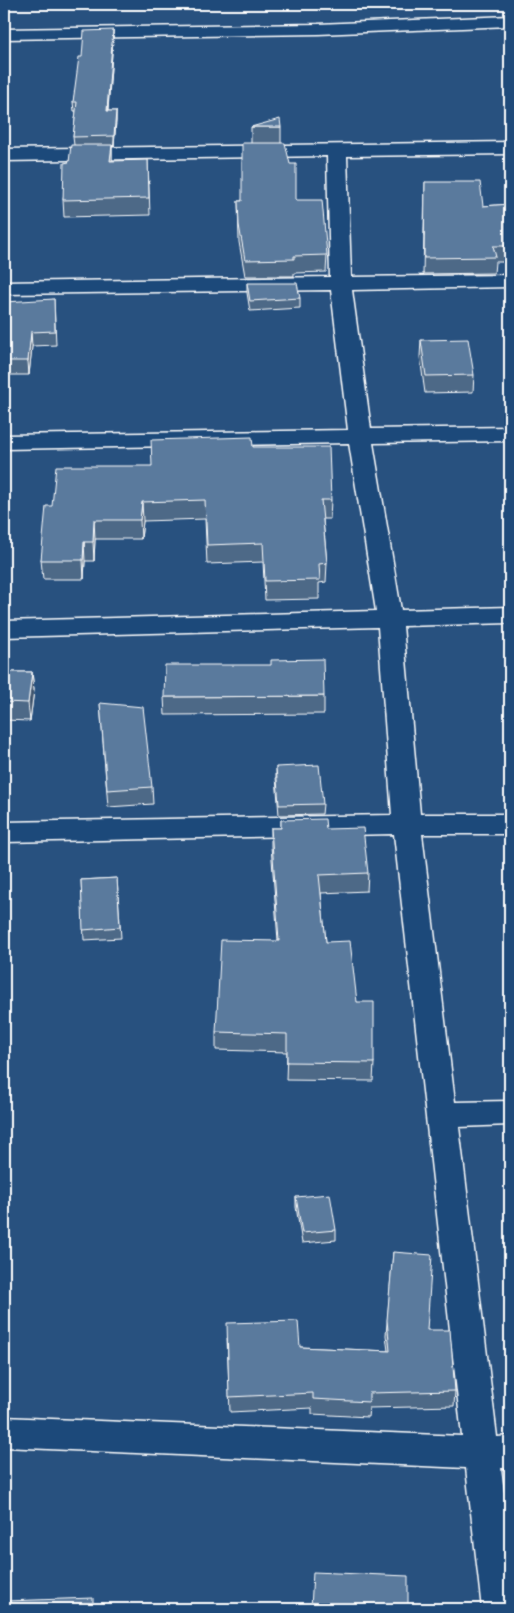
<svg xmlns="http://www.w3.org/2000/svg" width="514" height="1613" font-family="Kalam,sans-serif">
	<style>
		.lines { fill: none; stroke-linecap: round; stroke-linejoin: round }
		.street-casing { stroke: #fff; stroke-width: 3 }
		.street { fill: #1f4a7a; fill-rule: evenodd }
		.wall { fill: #4d6987; stroke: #fff }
		.shaded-wall { fill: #3f556e; stroke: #fff }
		.building { fill: #5a7a9d; stroke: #fff }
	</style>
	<rect width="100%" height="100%" fill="#28517f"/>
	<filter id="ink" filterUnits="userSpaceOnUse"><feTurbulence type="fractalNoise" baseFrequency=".02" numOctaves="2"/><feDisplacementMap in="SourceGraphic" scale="10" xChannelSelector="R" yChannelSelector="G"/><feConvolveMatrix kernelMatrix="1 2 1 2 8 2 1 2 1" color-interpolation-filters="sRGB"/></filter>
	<g filter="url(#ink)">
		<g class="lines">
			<defs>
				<path id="street" d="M 510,16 L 510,26 L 318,34 L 4,39 L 4,29 L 318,24 Z
					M 510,142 L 510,154 L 347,156 L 351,277 L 510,275 L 510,287 L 352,290 L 371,429 L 510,427 L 510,441 L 373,443 L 401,610 L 510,607 L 510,623 L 403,626 L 420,814 L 510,814 L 510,834 L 422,834 L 455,1102 L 510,1101 L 510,1125 L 459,1127 L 497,1437 L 510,1436 L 510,1468 L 501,1468 L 510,1542 L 510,1609 L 482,1609 L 466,1468 L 4,1447 L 4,1417 L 462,1436 L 394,834 L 4,842 L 4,822 L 392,815 L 378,627 L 4,637 L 4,621 L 376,611 L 349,443 L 4,449 L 4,435 L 348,430 L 331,290 L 4,294 L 4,282 L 330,277 L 327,156 L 4,161 L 4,149 Z"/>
			</defs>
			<!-- street casing -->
			<use href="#street" class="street-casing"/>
			<!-- street -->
			<use href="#street" class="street"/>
		</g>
		<!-- wall -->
		<path class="wall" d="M 113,30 L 113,39 L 108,111 L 116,111 L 116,121 L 114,146 L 112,146 L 112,161 L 148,160 L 150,215 L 64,217 L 63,200 L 69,162 L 74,145 L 73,137 L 76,111 L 74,111 L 73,102 L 82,57 Z
			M 251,127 L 281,127 L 281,143 L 296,200 L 327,255 L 326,272 L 294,273 L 294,276 L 245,276 L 239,242 L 238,201 L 242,201 L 251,143 Z
			M 425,182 L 483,206 L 510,204 L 510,262 L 495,262 L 494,273 L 423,274 Z
			M 247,283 L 300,298 L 300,308 L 250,311 L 247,293 Z
			M 54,299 L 56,345 L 32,346 L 29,375 L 4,375 L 4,309 Z
			M 421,340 L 474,375 L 473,392 L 425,393 L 420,357 Z
			M 253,447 L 331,500 L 330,519 L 323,519 L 327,563 L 326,582 L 319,583 L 319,599 L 265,600 L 263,562 L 207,564 L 205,519 L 143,521 L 141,539 L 95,539 L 94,561 L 85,561 L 84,579 L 43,579 L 41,560 L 52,506 L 152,466 Z
			M 4,672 L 32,672 L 34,690 L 30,721 L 4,720 Z
			M 324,696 L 324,714 L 165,715 L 164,697 Z
			M 100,703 L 152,787 L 153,804 L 108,807 Z
			M 276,767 L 323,804 L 322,814 L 279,815 L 276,777 Z
			M 281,820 L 326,829 L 368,873 L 367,891 L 321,893 L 326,942 L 357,1002 L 374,1063 L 373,1081 L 286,1080 L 287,1052 L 216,1050 L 216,1032 L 278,941 L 271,846 L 271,828 L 281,828 Z
			M 117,878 L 121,938 L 84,940 L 81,880 Z
			M 296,1197 L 336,1230 L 336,1240 L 302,1243 L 296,1207 Z
			M 393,1252 L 427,1330 L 455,1391 L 454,1406 L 369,1408 L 368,1417 L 312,1414 L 312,1408 L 230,1412 L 227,1338 L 300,1347 L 388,1351 L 386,1335 Z"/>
		<!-- shaded-wall -->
		<path class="shaded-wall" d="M 113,30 L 113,39 L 107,121 L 107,111 Z
			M 116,111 L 116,121 L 114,146 L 114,136 Z
			M 112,145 L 112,161 L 110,161 Z
			M 31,332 L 32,346 L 29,375 L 28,361 Z
			M 142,502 L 143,521 L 141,539 L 140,520 Z
			M 94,520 L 95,539 L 94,561 L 93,542 Z
			M 84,542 L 85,561 L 84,579 L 83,560 Z
			M 32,672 L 34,690 L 30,721 L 28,703 Z
			M 4,1088 L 6,1106 L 4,1149 Z"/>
		<!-- building -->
		<path class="building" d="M 113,30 L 107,111 L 116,111 L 114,136 L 73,137 L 77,102 L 73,102 L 79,57 L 82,57 L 84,31 Z
			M 280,119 L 281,127 L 251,127 Z
			M 242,143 L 285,143 L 290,164 L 296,164 L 296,200 L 322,200 L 327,255 L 294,256 L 294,259 L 245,260 L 239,225 L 238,201 L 242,201 Z
			M 71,145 L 112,145 L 110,161 L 148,160 L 149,198 L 63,200 L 64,163 L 69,162 Z
			M 425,182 L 480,182 L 483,206 L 510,204 L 510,246 L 493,246 L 496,257 L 424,258 Z
			M 247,283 L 297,283 L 300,298 L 250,301 Z
			M 54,299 L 55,331 L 31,332 L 28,361 L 4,361 L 4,309 L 5,309 L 5,302 Z
			M 468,339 L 474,375 L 426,376 L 421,340 Z
			M 252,437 L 253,447 L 329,447 L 331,500 L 321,500 L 327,563 L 319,564 L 320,580 L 265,581 L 263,543 L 207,545 L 205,500 L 142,502 L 140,520 L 94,520 L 93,542 L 84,542 L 83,560 L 41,560 L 46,506 L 52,506 L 56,466 L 152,466 L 151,440 Z
			M 323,659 L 324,696 L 164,697 L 165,665 L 271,665 L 271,660 Z
			M 4,672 L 32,672 L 28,703 L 4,702 Z
			M 100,703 L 143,707 L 152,787 L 107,790 Z
			M 319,765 L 323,804 L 279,805 L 276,767 Z
			M 325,819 L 326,829 L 363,828 L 368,873 L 319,875 L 326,942 L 350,941 L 357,1002 L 374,1002 L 374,1063 L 287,1062 L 287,1034 L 216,1032 L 221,940 L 279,941 L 271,828 L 281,828 L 281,820 Z
			M 117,878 L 120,927 L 83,930 L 81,880 Z
			M 330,1194 L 336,1230 L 302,1233 L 296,1197 Z
			M 393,1252 L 432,1255 L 427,1330 L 450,1330 L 455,1391 L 369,1393 L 369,1402 L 313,1399 L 313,1393 L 229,1397 L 227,1323 L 298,1321 L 300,1347 L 390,1351 L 387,1320 Z
			M 313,1572 L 408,1576 L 408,1609 L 311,1609 Z
			M 93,1598 L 93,1609 L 4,1609 L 5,1601 Z"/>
	</g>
	<!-- margin -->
	<rect width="514" height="1613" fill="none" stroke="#1f4a7a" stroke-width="20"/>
	<rect x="10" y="10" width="494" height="1593" fill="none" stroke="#fff" stroke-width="2" filter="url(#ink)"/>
</svg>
